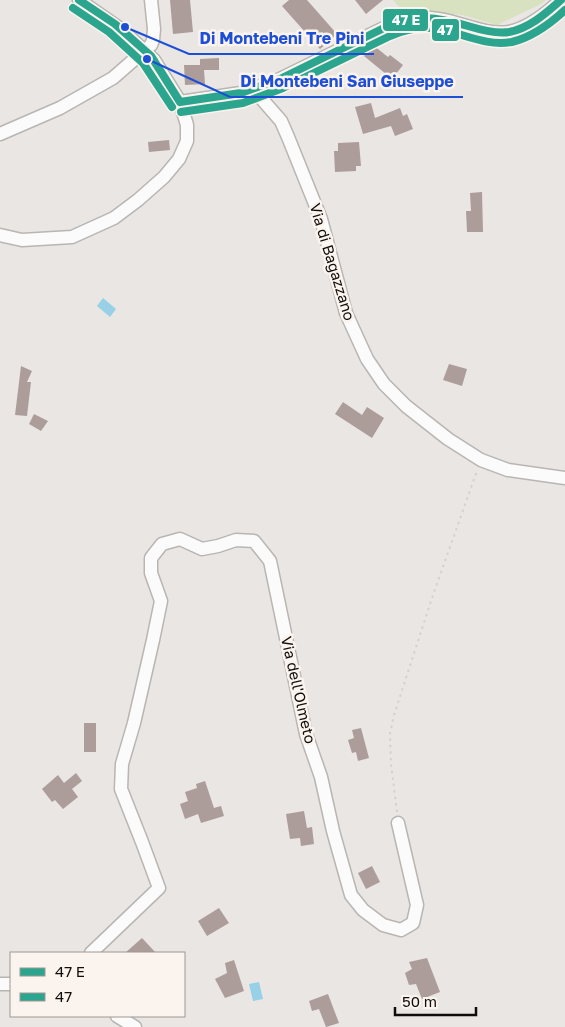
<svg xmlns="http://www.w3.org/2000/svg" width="565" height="1027" font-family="'Golos Text',sans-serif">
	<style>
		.green { fill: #d8e2c0 }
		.water { fill: #97d0e7 }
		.building { fill: #ac9d9a }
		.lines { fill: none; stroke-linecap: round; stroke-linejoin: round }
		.minor-casing { stroke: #b8b5b3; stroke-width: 15 }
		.path { stroke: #d4d2d1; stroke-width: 2; stroke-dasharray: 2.5 4; stroke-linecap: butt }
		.minor { stroke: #fcfbfb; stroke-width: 12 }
		.bus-1-casing { stroke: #fbf3ed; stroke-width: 11 }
		.bus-2-casing { stroke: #fbf3ed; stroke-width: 11 }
		.bus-1 { stroke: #2ba58e; stroke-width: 8 }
		.bus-2 { stroke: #2ba58e; stroke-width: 8 }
		.labels { text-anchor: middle; stroke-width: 5; stroke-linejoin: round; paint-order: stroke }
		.street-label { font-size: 15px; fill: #100e0c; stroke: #fbf3ed }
		.leader { fill: none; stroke: #1d4ed8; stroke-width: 2 }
		.callout-dot { fill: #1d4ed8; stroke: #fbf3ed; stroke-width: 2 }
		.callout-label { font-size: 16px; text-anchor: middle; font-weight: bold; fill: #1d4ed8; stroke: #fbf3ed; stroke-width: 5; stroke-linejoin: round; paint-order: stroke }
		.line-badge { stroke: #fbf3ed; stroke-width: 2 }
		.badge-label { font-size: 14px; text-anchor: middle; font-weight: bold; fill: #fff }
	</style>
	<rect width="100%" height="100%" fill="#eae6e3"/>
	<!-- green -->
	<path class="green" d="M 393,0 L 546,0 L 541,4 L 497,25 L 462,15 L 401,9 Z"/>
	<!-- water -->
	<path class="water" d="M 103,298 L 116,309 L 110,317 L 97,306 Z
		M 259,982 L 263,999 L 253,1001 L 249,984 Z"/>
	<!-- building -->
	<path class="building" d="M 170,0 L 190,0 L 193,32 L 173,34 Z
		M 289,0 L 307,0 L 337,34 L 320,49 L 282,6 Z
		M 355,0 L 383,0 L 366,14 Z
		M 373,45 L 388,57 L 390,55 L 403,65 L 392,79 L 364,56 Z
		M 219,58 L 219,70 L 204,70 L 205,84 L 185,85 L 184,65 L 200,65 L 200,59 Z
		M 371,103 L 375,118 L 400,108 L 403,116 L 407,114 L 413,129 L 395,136 L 391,126 L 363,134 L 355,107 Z
		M 169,140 L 170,150 L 149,152 L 148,142 Z
		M 359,142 L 361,166 L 356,166 L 356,171 L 335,172 L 334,151 L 338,151 L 338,143 Z
		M 482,192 L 483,232 L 467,232 L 466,211 L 471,211 L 470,193 Z
		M 449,364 L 467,369 L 462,386 L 443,380 Z
		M 21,366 L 32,371 L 27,382 L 31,382 L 27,416 L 15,415 Z
		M 343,402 L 362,415 L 367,407 L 384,418 L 372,438 L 335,414 Z
		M 34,414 L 48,421 L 41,431 L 29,424 Z
		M 84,723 L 96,723 L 96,752 L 84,752 Z
		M 361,728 L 369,758 L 358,761 L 356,752 L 352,753 L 348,740 L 354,738 L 352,730 Z
		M 76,773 L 82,781 L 72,789 L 78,797 L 63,809 L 55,800 L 52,802 L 42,789 L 58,775 L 64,783 Z
		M 205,781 L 214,808 L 221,806 L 224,816 L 201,823 L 198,814 L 185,819 L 180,804 L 188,801 L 185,792 L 197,788 L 196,784 Z
		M 304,811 L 307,828 L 312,827 L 314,844 L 301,846 L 300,838 L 290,839 L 286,814 Z
		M 372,866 L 380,882 L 366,889 L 358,873 Z
		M 219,908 L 229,923 L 207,936 L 198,921 Z
		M 142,938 L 156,953 L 125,953 Z
		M 427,958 L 440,992 L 422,999 L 416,984 L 409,985 L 405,973 L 412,969 L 409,962 Z
		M 234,960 L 244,991 L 225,998 L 215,979 L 227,973 L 225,963 Z
		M 328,994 L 339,1023 L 326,1027 L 319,1009 L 312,1011 L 309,1001 Z"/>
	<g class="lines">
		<defs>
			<path id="minor" d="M 253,89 L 281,121 L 288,137 L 321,219 L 346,313 L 367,359 L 384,384 L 406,406 L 448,439 L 481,460 L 508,470 L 565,478
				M 180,102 L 241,93 L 280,79 L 386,27 C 407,17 426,15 449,21 C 469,26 489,35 509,32 C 529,28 547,13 561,0
				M 0,134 L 60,108 L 113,78 L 145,50 L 151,45 L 153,40 L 154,29 L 151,0
				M 0,235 L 22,240 L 72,237 L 114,218 L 138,200 L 164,177 L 179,159 L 187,141 L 187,125 L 180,102 L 154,60 L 122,30 L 79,0
				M 91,953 L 159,888 L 142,842 L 121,789 L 122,764 L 134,723 L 153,640 L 161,601 L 151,573 L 151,558 L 162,544 L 180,539 L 202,549 L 218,546 L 236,540 L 254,541 L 270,561 L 306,734 L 321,777 L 333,831 L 351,895 L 363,910 L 383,925 L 401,930 L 413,923 L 417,905 L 398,823
				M 0,984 L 11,984
				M 117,1016 L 135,1027"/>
		</defs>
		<!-- minor casing -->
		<use href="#minor" class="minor-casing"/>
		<!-- path -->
		<path class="path" d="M 397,812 L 391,764 L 390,734 L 394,715 L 433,595 L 477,471"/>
		<!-- minor -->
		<use href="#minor" class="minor"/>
		<defs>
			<path id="bus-1" d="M 79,0 L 115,24 L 151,56 L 180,102
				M 180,102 L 241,93 L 280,79 L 386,27 C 416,14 437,17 468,26 C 481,30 496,34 509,32 C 530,28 546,13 561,0"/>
			<path id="bus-2" d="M 73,8 L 109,32 L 143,63 L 172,107
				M 181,112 L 243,103 L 283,88 L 390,36 C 404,30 417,27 432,28 C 459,31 484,47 512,42 C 532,37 550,24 565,10"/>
		</defs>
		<!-- bus-1 casing -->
		<use href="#bus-1" class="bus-1-casing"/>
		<!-- bus-2 casing -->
		<use href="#bus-2" class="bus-2-casing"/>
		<!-- bus-1 -->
		<use href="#bus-1" class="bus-1"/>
		<!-- bus-2 -->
		<use href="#bus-2" class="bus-2"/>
	</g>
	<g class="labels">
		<!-- street labels -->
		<g class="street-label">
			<text transform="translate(332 262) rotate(73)" y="5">Via di Bagazzano</text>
			<text transform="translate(298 690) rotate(77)" y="5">Via dell'Olmeto</text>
		</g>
	</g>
	<!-- callouts -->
	<path class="leader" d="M125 27L189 54H374M147 59L230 97H463"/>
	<g class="callout-dot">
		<circle cx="125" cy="27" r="5"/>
		<circle cx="147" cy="59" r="5"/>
	</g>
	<g class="callout-label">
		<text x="282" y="44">Di Montebeni Tre Pini</text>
		<text x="347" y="87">Di Montebeni San Giuseppe</text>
	</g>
	<g class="line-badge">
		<rect x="382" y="8" width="47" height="24" rx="5" fill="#2ba58e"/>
		<rect x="431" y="18" width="29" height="24" rx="5" fill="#2ba58e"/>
	</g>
	<g class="badge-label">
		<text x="406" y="25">47 E</text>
		<text x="445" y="35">47</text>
	</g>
	<!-- legend -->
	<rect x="10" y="952" width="175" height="65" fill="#fbf3ed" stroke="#9d9793"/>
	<rect x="20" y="968" width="25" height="8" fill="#2ba58e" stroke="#9d9793"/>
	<text x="55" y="977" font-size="15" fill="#100e0c">47 E</text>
	<rect x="20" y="993" width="25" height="8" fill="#2ba58e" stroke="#9d9793"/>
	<text x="55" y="1002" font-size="15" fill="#100e0c">47</text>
	<!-- scale -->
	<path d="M395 1007v8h81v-8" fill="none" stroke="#100e0c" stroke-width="2.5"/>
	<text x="402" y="1007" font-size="15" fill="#100e0c" stroke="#fbf3ed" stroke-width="4" paint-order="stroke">50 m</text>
</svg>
